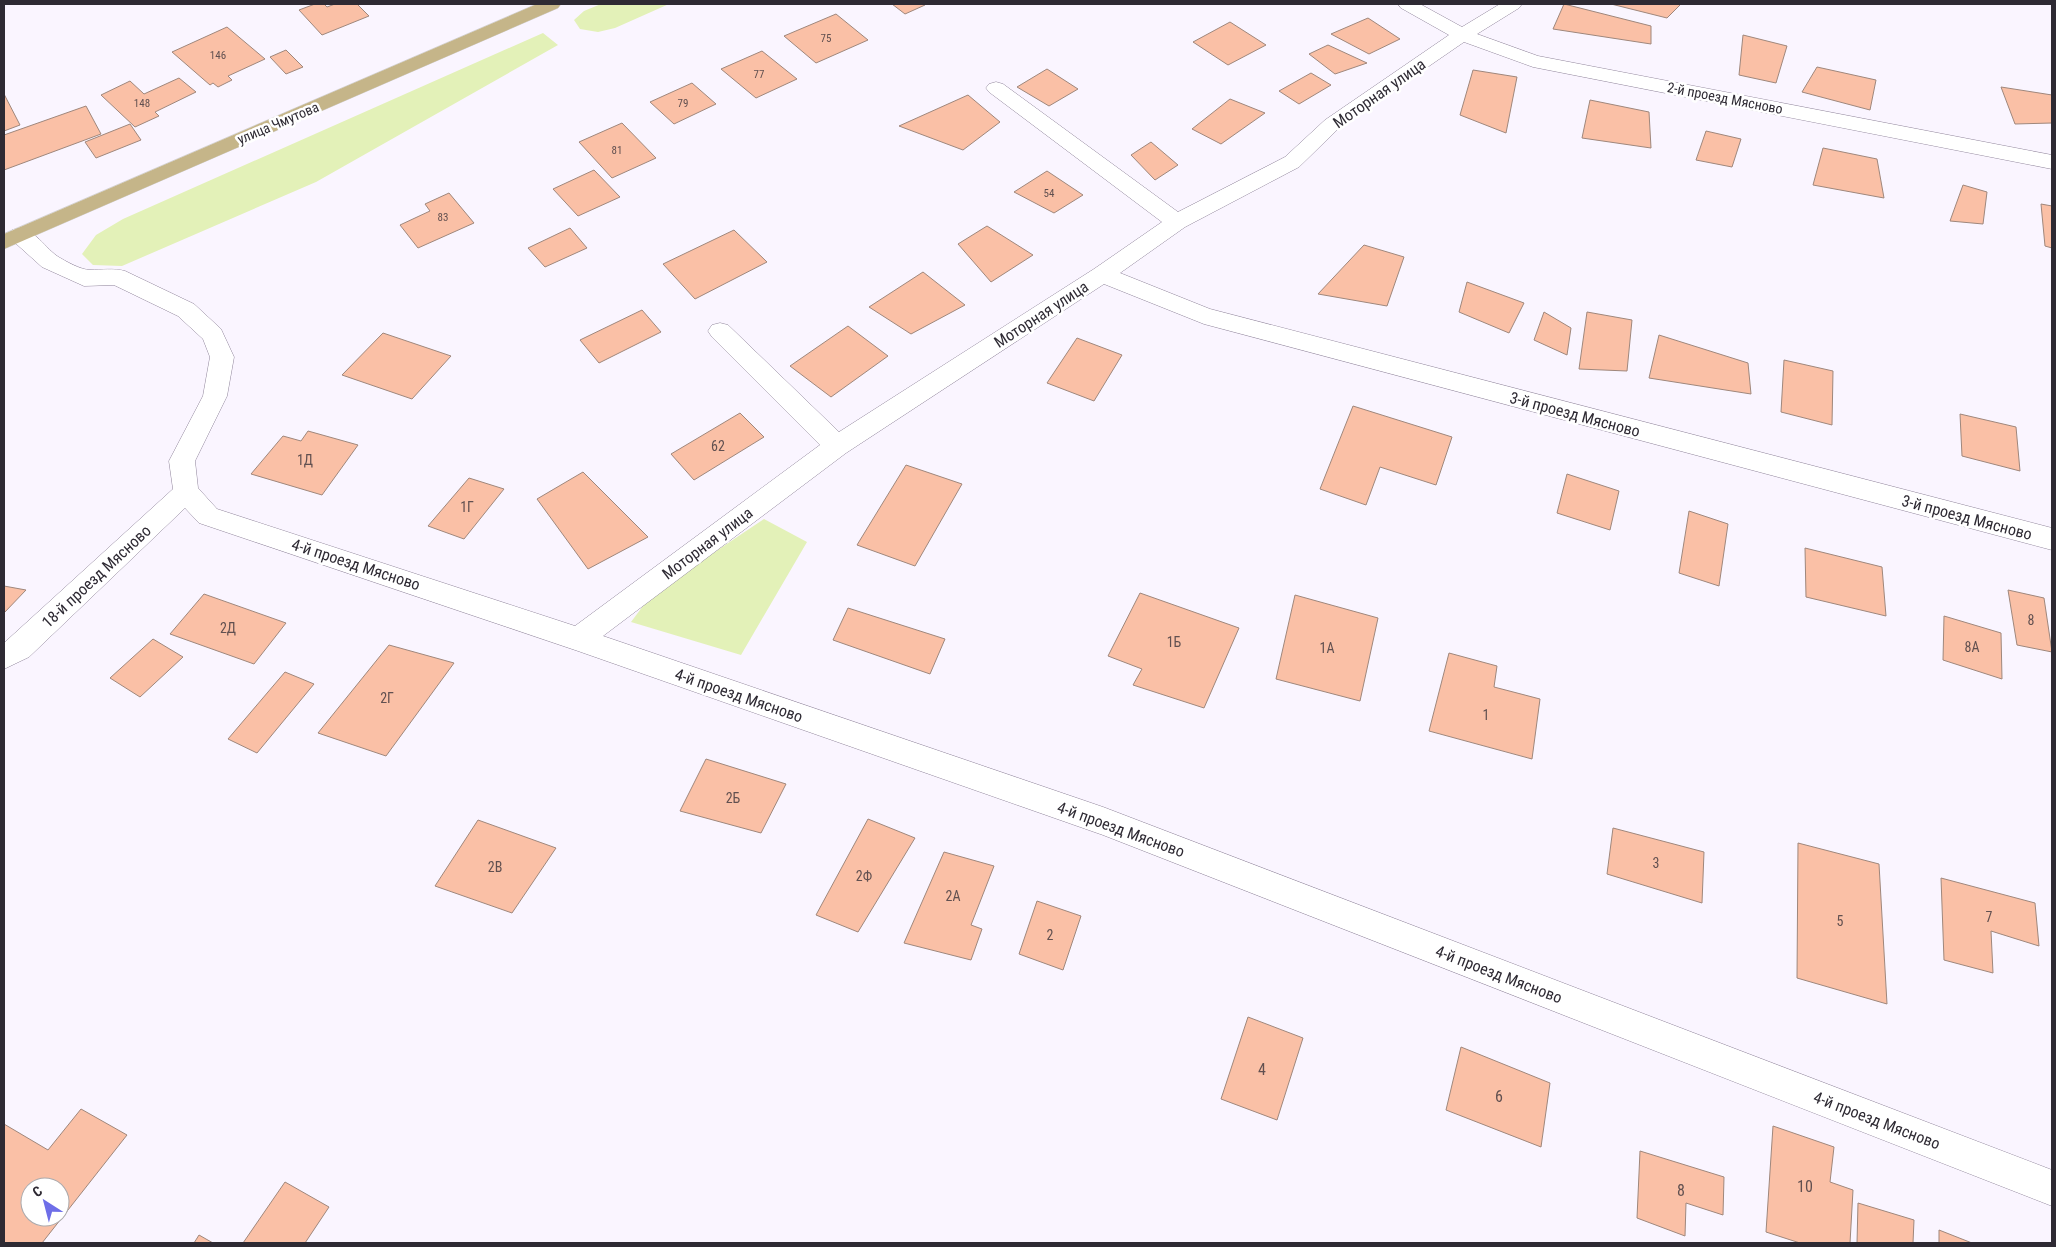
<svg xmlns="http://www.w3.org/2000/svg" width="2056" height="1247" font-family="'Roboto Condensed',sans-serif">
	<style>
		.green { fill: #e3f1b8 }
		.building { fill: #fac0a6; stroke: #9f877c; fill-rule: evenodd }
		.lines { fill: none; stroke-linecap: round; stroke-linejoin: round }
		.minor-casing { stroke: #90859b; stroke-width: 1 }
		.major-casing { stroke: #d5d4d6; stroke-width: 1 }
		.minor { fill: #fff; fill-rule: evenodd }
		.major { fill: #c5b589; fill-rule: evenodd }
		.labels { text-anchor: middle; stroke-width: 5; stroke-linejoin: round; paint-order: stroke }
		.far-number-label { font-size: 11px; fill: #615050 }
		.far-street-label { font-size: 14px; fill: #2e2a33; stroke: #fff }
		.number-label { font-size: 14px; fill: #615050 }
		.street-label { font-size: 16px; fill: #2e2a33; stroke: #fff }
		.near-number-label { font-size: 16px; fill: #615050 }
	</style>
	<rect width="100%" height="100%" fill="#faf5ff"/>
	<!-- green -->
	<path class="green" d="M 601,4 L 669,4 L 615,28 L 598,32 L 580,29 L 574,20 L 584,11 Z
		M 543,33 L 558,45 L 316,182 L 122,266 L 93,265 L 82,254 L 96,235 L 123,219 Z
		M 764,519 L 807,542 L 741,655 L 631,622 L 652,594 Z"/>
	<!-- building -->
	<path class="building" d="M 315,4 L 324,4 L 327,7 L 335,4 L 357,4 L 369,16 L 322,35 L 299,10 Z
		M 892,4 L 924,4 L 925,5 L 905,14 Z
		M 1564,4 L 1651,26 L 1651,44 L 1553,29 Z
		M 1611,4 L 1681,4 L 1667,18 Z
		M 836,14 L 868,40 L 816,63 L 784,36 Z
		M 1368,18 L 1400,39 L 1369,54 L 1331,34 Z
		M 1230,22 L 1266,45 L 1228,65 L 1193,42 Z
		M 227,27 L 265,59 L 228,76 L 232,80 L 218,87 L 213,83 L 210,85 L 172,52 Z
		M 1743,35 L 1787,46 L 1776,83 L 1739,75 Z
		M 1328,45 L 1367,63 L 1335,74 L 1309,54 Z
		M 286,50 L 303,67 L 286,74 L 270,57 Z
		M 762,51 L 797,79 L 756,98 L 721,69 Z
		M 1817,67 L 1876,80 L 1870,110 L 1802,92 Z
		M 1047,69 L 1078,89 L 1049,106 L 1017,87 Z
		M 1473,70 L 1517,77 L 1506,133 L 1460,115 Z
		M 1311,73 L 1331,85 L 1299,104 L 1279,91 Z
		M 179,78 L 196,92 L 155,112 L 159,116 L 135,127 L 101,95 L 130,81 L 144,94 Z
		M 692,83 L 716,104 L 674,124 L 650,102 Z
		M 2001,87 L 2052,95 L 2052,123 L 2015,124 Z
		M 4,94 L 20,125 L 4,131 Z
		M 968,95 L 1000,122 L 963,150 L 899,126 Z
		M 1230,99 L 1265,113 L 1221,144 L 1192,129 Z
		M 1590,100 L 1649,112 L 1651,148 L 1582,138 Z
		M 86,106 L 101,134 L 4,170 L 4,135 Z
		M 622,123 L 656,158 L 612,178 L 579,142 Z
		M 130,124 L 141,140 L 96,158 L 85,142 Z
		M 1706,131 L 1741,139 L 1732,167 L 1696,160 Z
		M 1151,142 L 1178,165 L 1155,180 L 1131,155 Z
		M 1823,148 L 1877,159 L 1884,198 L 1813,185 Z
		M 594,170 L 620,197 L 578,216 L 553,189 Z
		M 1047,171 L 1083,195 L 1054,213 L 1014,192 Z
		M 1963,185 L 1987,192 L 1983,224 L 1950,221 Z
		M 449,193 L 474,223 L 418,248 L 400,225 L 430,211 L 425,204 Z
		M 2041,204 L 2052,206 L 2052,248 L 2045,246 Z
		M 987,226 L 1033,255 L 991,282 L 958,244 Z
		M 570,228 L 587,248 L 545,267 L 528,248 Z
		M 734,230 L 767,262 L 695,299 L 663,264 Z
		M 1364,245 L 1404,257 L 1387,306 L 1318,294 Z
		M 923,272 L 965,305 L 911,334 L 869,307 Z
		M 1467,282 L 1524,303 L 1509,333 L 1459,312 Z
		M 642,310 L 661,332 L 599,363 L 580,340 Z
		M 1544,312 L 1571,328 L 1567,355 L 1534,340 Z
		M 1587,312 L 1632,320 L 1627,371 L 1579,369 Z
		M 848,326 L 888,356 L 831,397 L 790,366 Z
		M 383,333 L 451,356 L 412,399 L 342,375 Z
		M 1659,335 L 1748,363 L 1751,394 L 1649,378 Z
		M 1077,338 L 1122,355 L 1094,401 L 1047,383 Z
		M 1784,360 L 1833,371 L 1832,425 L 1781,412 Z
		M 1353,406 L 1452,437 L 1436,485 L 1380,467 L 1366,505 L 1320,489 Z
		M 740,413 L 764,437 L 694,480 L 671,454 Z
		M 1960,414 L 2016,427 L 2020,471 L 1962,456 Z
		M 308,431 L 358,445 L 322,495 L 251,474 L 283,436 L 301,441 Z
		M 906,465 L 962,484 L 915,566 L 857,545 Z
		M 583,472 L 648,537 L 588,569 L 537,499 Z
		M 1567,474 L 1619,491 L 1610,530 L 1557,513 Z
		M 469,478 L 504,489 L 464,539 L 428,526 Z
		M 1689,511 L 1728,524 L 1719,586 L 1679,573 Z
		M 1805,548 L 1882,567 L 1886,616 L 1806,597 Z
		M 4,586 L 26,590 L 4,613 Z
		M 2008,590 L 2044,598 L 2052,652 L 2017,645 Z
		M 1140,593 L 1239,628 L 1204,708 L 1133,685 L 1142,669 L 1108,656 Z
		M 204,594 L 286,623 L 254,664 L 170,634 Z
		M 1295,595 L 1378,618 L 1360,701 L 1276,679 Z
		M 848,608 L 945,639 L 930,674 L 833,640 Z
		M 1944,616 L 2001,633 L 2002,679 L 1943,660 Z
		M 153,639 L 183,657 L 140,697 L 110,678 Z
		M 389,645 L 454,663 L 386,756 L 318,733 Z
		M 1449,653 L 1497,666 L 1494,687 L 1540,699 L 1532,759 L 1429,731 Z
		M 285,672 L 314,684 L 257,753 L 228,739 Z
		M 706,759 L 786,784 L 761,833 L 680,811 Z
		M 868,819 L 915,838 L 858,932 L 816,915 Z
		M 478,820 L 556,848 L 512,913 L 435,886 Z
		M 1613,828 L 1704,852 L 1702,903 L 1607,874 Z
		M 1798,843 L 1879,864 L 1887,1004 L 1797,978 Z
		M 944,852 L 994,866 L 971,925 L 982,929 L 971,960 L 904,943 Z
		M 1941,878 L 2035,903 L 2039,946 L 1991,931 L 1993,973 L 1944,960 Z
		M 1037,901 L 1081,916 L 1063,970 L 1019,954 Z
		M 1248,1017 L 1303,1038 L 1277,1120 L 1221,1099 Z
		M 1461,1047 L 1550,1083 L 1541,1147 L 1446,1110 Z
		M 81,1109 L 127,1135 L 42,1243 L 4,1243 L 4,1124 L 48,1150 ZM 30,1187 L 60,1187 L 60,1217 L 30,1217 Z
		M 1773,1126 L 1834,1147 L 1830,1182 L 1853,1190 L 1850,1243 L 1800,1243 L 1766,1232 Z
		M 1640,1151 L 1724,1177 L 1723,1215 L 1686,1203 L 1685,1236 L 1637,1218 Z
		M 285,1182 L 329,1207 L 305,1243 L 243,1243 Z
		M 1858,1203 L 1914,1220 L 1913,1243 L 1857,1243 Z
		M 1939,1230 L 1972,1243 L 1939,1243 Z
		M 199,1235 L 213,1243 L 194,1243 Z"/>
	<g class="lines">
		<defs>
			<path id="minor" d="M 1398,4 L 1420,4 L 1462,27 L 1500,4 L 1522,4 L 1519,8 L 1477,34 L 1538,56 L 2052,155 L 2052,169 L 1533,67 L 1464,42 L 1339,128 L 1299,167 L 1185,227 L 1120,273 L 1210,309 L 2052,528 L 2052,550 L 1204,324 L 1104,284 L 846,453 L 603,636 L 1103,807 L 2052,1170 L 2052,1206 L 1103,835 L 578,651 L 199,523 L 185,508 L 29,657 L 4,669 L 4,643 L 173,489 L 169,461 L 203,396 L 210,357 L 203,339 L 178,316 L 114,285 L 84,286 L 42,267 L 12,240 L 9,235 L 12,230 C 32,224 43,246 57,256 C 65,261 81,270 90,270 C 102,270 113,268 125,271 L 194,304 L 221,329 L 234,357 L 227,396 L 195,461 L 198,488 L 217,509 L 575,626 L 820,445 L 712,337 L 708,331 L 712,325 L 720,323 L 728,325 L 839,432 L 1094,269 L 1162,222 L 989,92 L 986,88 L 989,84 L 996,82 L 1003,84 L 1178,212 L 1285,157 L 1325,120 L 1449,35 L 1401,8 Z"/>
			<path id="major" d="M 537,4 L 561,4 L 558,8 L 4,249 L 4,234 Z"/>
		</defs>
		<!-- minor casing -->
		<use href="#minor" class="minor-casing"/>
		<!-- major casing -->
		<use href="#major" class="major-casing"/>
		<!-- minor -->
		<use href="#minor" class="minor"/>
		<!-- major -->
		<use href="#major" class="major"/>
	</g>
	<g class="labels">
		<!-- far-number labels -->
		<g class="far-number-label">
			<text x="826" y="42">75</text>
			<text x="218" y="59">146</text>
			<text x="759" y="78">77</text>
			<text x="142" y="107">148</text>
			<text x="683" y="107">79</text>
			<text x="617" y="154">81</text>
			<text x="1049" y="197">54</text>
			<text x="443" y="221">83</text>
		</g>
		<!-- far-street labels -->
		<g class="far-street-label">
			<text transform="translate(1725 98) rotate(11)" y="5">2-й проезд Мясново</text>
			<text transform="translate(278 123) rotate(-23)" y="5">улица Чмутова</text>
		</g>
		<!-- number labels -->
		<g class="number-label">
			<text x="718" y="451">62</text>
			<text x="305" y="465">1Д</text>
			<text x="467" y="512">1Г</text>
			<text x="2031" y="625">8</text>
			<text x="228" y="633">2Д</text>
			<text x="1174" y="647">1Б</text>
			<text x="1972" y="652">8А</text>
			<text x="1327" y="653">1А</text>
			<text x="387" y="703">2Г</text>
			<text x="1486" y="720">1</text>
			<text x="733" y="803">2Б</text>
			<text x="1656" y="868">3</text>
			<text x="495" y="872">2В</text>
			<text x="864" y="881">2Ф</text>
			<text x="953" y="901">2А</text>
			<text x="1989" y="922">7</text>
			<text x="1840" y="926">5</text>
			<text x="1050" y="940">2</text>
		</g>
		<!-- street labels -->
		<g class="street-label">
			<text transform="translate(1379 93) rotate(-35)" y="6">Моторная улица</text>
			<text transform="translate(1041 314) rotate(-33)" y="6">Моторная улица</text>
			<text transform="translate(1575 414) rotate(15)" y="6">3-й проезд Мясново</text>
			<text transform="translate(1967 517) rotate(15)" y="6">3-й проезд Мясново</text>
			<text transform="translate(707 543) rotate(-37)" y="6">Моторная улица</text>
			<text transform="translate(356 564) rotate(18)" y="6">4-й проезд Мясново</text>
			<text transform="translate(96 576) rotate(-43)" y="6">18-й проезд Мясново</text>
			<text transform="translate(739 695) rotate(19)" y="6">4-й проезд Мясново</text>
			<text transform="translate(1121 829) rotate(20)" y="6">4-й проезд Мясново</text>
			<text transform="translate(1499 974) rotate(21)" y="6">4-й проезд Мясново</text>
			<text transform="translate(1877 1120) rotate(21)" y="6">4-й проезд Мясново</text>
		</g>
		<!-- near-number labels -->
		<g class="near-number-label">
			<text x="1262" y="1075">4</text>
			<text x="1499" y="1102">6</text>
			<text x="1805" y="1192">10</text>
			<text x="1681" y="1196">8</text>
		</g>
	</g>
	<!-- border -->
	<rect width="2056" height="1247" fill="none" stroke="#2e2a33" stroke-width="10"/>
	<!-- north arrow -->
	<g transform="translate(45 1202) rotate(324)"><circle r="24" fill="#ffffff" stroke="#abaaad"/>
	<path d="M0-4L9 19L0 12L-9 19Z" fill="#6e6ee8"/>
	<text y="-8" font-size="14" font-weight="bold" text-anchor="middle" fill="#2e2a33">С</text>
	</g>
</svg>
